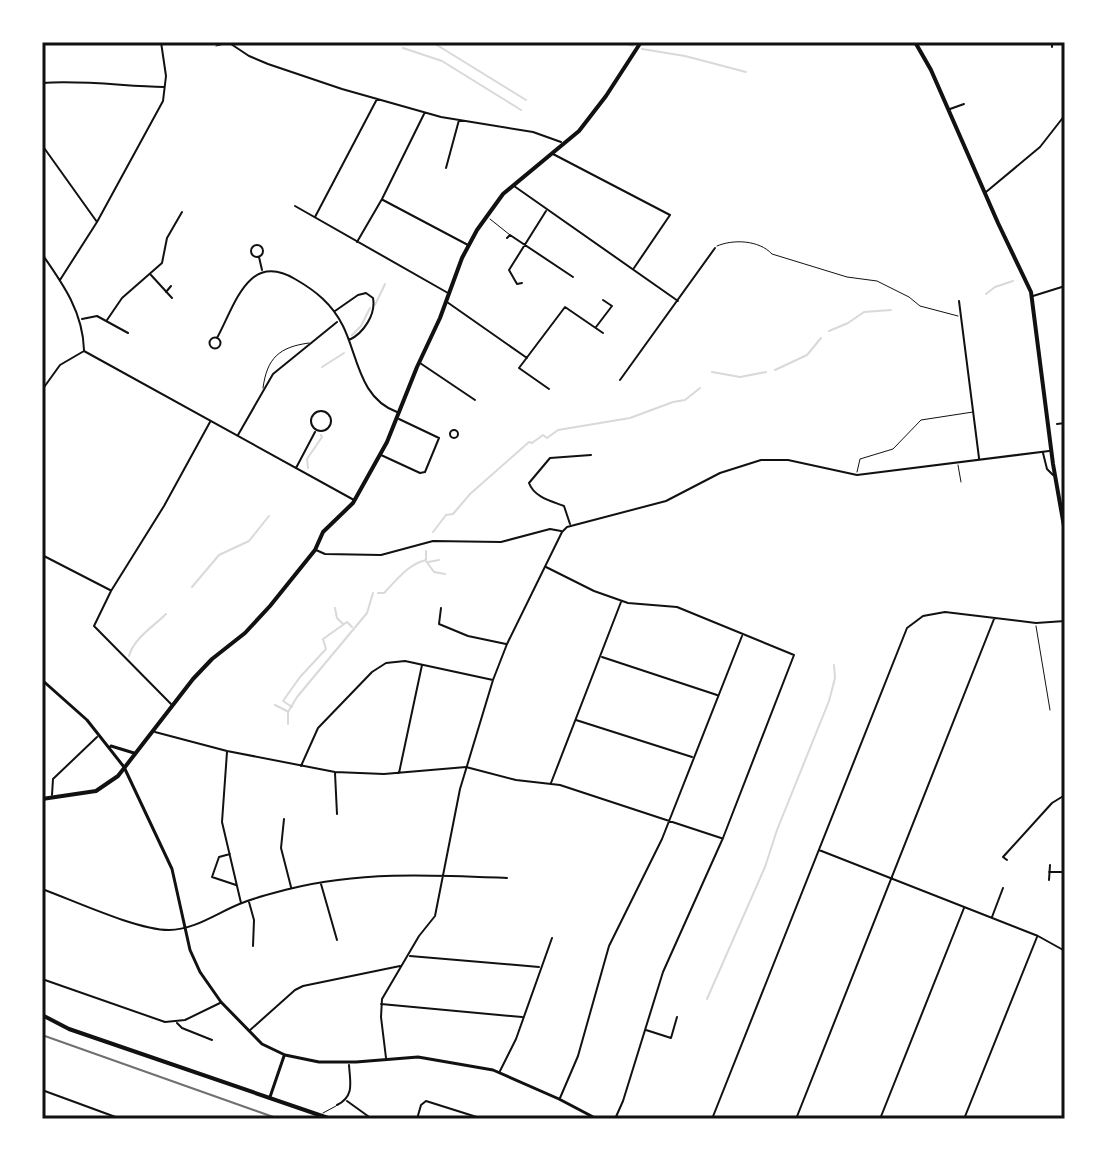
<svg xmlns="http://www.w3.org/2000/svg" width="1107" height="1161" font-family="'Roboto Serif',serif">
	<style>
		.lines { fill: none; stroke-linecap: round; stroke-linejoin: round }
		.stream { stroke: #d9d9d9; stroke-width: 2 }
		.service { stroke: #111; stroke-width: 1 }
		.minor { stroke: #111; stroke-width: 2 }
		.tertiary { stroke: #111; stroke-width: 3 }
		.primary { stroke: #111; stroke-width: 4 }
		.rail { stroke: #707070; stroke-width: 2 }
		.neatline { fill: none; stroke: #111; stroke-width: 3 }
	</style>
	<rect width="100%" height="100%" fill="#fff"/>
	<g class="lines">
		<!-- stream -->
		<path class="stream" d="M 432,42 L 526,100
			M 621,42 L 633,46
			M 403,48 L 442,61 L 521,110
			M 642,49 L 685,56 L 746,72
			M 986,294 L 995,287 L 1013,281
			M 375,305 L 385,284
			M 829,331 L 848,323 L 864,312 L 891,310
			M 352,335 L 361,326 L 370,308
			M 322,367 L 344,353
			M 775,370 L 807,355 L 821,338
			M 712,372 L 740,377 L 766,372
			M 308,468 L 307,459 L 322,437 L 321,435
			M 433,532 L 446,515 L 453,514 L 470,494 L 529,442 L 532,443 L 543,435 L 547,438 L 558,430 L 630,418 L 673,402 L 685,400 L 700,388
			M 426,561 L 434,572 L 445,574
			M 428,562 L 439,560
			M 192,587 L 219,555 L 249,541 L 269,516
			M 378,593 L 384,593 C 396,581 408,564 426,560 L 426,551
			M 335,608 L 337,618 L 343,624
			M 129,656 C 134,638 153,627 166,614
			M 275,705 L 287,711
			M 292,707 L 283,701 L 300,677 L 326,649 L 323,639 L 347,622 L 352,627
			M 288,724 L 288,712 L 297,697 L 367,613 L 373,593
			M 707,999 L 765,867 L 777,830 L 829,701 L 835,678 L 834,665"/>
		<!-- service -->
		<path class="service" d="M 216,46 L 228,43
			M 490,219 L 510,235
			M 717,246 C 733,239 759,240 772,254 L 847,277 L 877,281 L 909,297 L 920,306 L 958,316
			M 263,388 C 267,358 279,347 309,343
			M 958,465 L 961,482
			M 857,472 L 860,459 L 893,449 L 921,420 L 973,412
			M 1036,626 L 1050,710
			M 323,1113 L 336,1106"/>
		<!-- minor -->
		<path class="minor" d="M 228,42 L 249,56 L 268,64 L 342,89 L 441,117 L 533,132 L 561,142
			M 1052,47 L 1052,42
			M 42,83 C 83,80 123,86 164,87
			M 950,109 L 964,104
			M 42,145 L 97,222
			M 553,154 L 670,215 L 634,268
			M 446,168 L 459,120
			M 514,186 L 678,301
			M 986,192 L 1040,147 L 1065,115
			M 383,200 L 468,245
			M 295,206 L 448,293
			M 315,217 L 377,99
			M 507,238 L 510,235 L 573,277
			M 357,242 L 382,199 L 424,114
			M251 251a6 6 0 1 1 12 0a6 6 0 1 1-12 0Z
			M 42,254 C 63,284 83,312 84,350
			M 259,257 L 262,270
			M 151,275 L 172,298
			M 60,280 L 97,222 L 163,101 L 166,76 L 161,42
			M 522,283 L 517,284 L 509,270 L 546,211
			M 166,292 L 171,286
			M 1033,296 L 1065,286
			M 959,301 L 979,458
			M 447,302 L 527,358
			M 335,311 L 358,295 L 366,293 L 373,298 C 376,314 364,333 349,340
			M 82,319 L 97,316 L 128,333
			M 107,320 L 122,298 L 162,263 L 167,238 L 182,212
			M 596,327 L 612,306 L 603,300
			M209.5 343a5.5 5.5 0 1 1 11 0a5.5 5.5 0 1 1-11 0Z
			M 217,338 C 235,305 248,251 295,279 C 316,291 332,304 343,326 C 358,356 359,398 397,412
			M 420,363 L 475,400
			M 620,380 L 715,248
			M 549,389 L 519,368 L 565,307 L 603,333
			M 42,390 L 60,365 L 84,351 L 354,500
			M311 421a10 10 0 1 1 20 0a10 10 0 1 1-20 0Z
			M 1057,424 L 1065,423
			M450 434a4 4 0 1 1 8 0a4 4 0 1 1-8 0Z
			M 238,435 L 273,374 L 337,322
			M 1043,453 L 1047,469 L 1053,475
			M 381,455 L 420,473 L 425,472 L 439,438 L 399,419
			M 296,468 L 315,432
			M 570,524 L 564,506 C 551,501 534,497 529,483 L 550,458 L 591,455
			M 316,550 L 325,554 L 381,555 L 433,541 L 501,542 L 550,529 L 561,531
			M 42,555 L 110,590
			M 546,567 L 594,591 L 628,603 L 677,607 L 794,655 L 723,838 L 663,972 L 623,1101 L 615,1119
			M 441,608 L 439,624 L 468,636 L 506,644
			M 602,657 L 717,695
			M 171,704 L 94,626 L 111,591 L 164,506 L 210,422
			M 576,720 L 692,757
			M 155,732 L 227,751 L 335,772 L 384,774 L 466,767 L 516,780 L 560,785 L 721,838
			M 227,752 L 222,822 L 241,903
			M 301,766 L 318,728 L 372,672 L 386,663 L 405,661 L 493,680
			M 335,773 L 337,814
			M 399,773 L 422,665
			M 551,783 L 621,602
			M 52,795 L 53,779 L 97,737
			M 284,819 L 281,848 L 291,887
			M 819,850 L 1038,936 L 1065,951
			M 230,854 L 219,857 L 212,877 L 236,885
			M 1007,860 L 1003,857 L 1052,803 L 1065,795
			M 1049,872 L 1065,872
			M 1049,880 L 1050,865
			M 321,884 L 337,940
			M 42,889 C 75,901 137,930 169,930 C 195,930 218,912 242,903 C 257,897 274,893 289,889 C 361,871 434,875 507,878
			M 249,902 L 254,920 L 253,946
			M 992,917 L 1003,888
			M 410,956 L 539,967
			M 42,979 L 165,1022 L 185,1020 L 220,1003
			M 381,1004 L 522,1017
			M 177,1023 L 182,1028 L 212,1040
			M 646,1030 L 671,1038 L 677,1017
			M 249,1031 L 295,990 L 303,986 L 400,966
			M 386,1058 L 381,1017 L 382,999 L 419,936 L 435,916 L 460,789 L 493,680 L 507,644 L 562,532 L 567,527 L 666,501 L 720,473 L 761,460 L 788,460 L 857,475 L 1049,451
			M 500,1071 L 516,1039 L 552,938
			M 42,1090 L 121,1119
			M 560,1098 L 578,1056 L 609,946 L 662,839 L 742,636
			M 347,1101 L 372,1119
			M 337,1105 C 355,1096 350,1082 349,1065
			M 417,1119 L 421,1105 L 426,1101 L 483,1119
			M 712,1119 L 907,628 L 923,616 L 945,612 L 1036,623 L 1065,621
			M 796,1119 L 994,619
			M 880,1119 L 964,908
			M 964,1119 L 1037,937"/>
		<!-- tertiary -->
		<path class="tertiary" d="M 42,680 L 87,720 L 124,767 L 172,869 L 190,950 L 200,972 L 221,1002 L 262,1044 L 285,1055 L 319,1062 L 356,1062 L 418,1057 L 493,1070 L 559,1099 L 597,1119
			M 111,746 L 134,753
			M 270,1097 L 284,1056"/>
		<!-- primary -->
		<path class="primary" d="M 915,42 L 931,70 L 998,223 L 1031,292 L 1053,464 L 1065,532
			M 42,799 L 96,791 L 118,776 L 193,679 L 212,659 L 245,633 L 270,606 L 315,550 L 323,532 L 353,503 L 387,442 L 417,367 L 440,318 L 462,258 L 477,230 L 503,194 L 579,131 L 606,96 L 641,42
			M 42,1015 L 69,1029 L 331,1119"/>
		<!-- rail -->
		<path class="rail" d="M 42,1035 L 279,1119"/>
	</g>
	<!-- border -->
	<rect width="1107" height="1161" fill="none" stroke="#ffffff" stroke-width="88"/>
	<rect x="44" y="44" width="1019" height="1073" class="neatline"/>
</svg>
